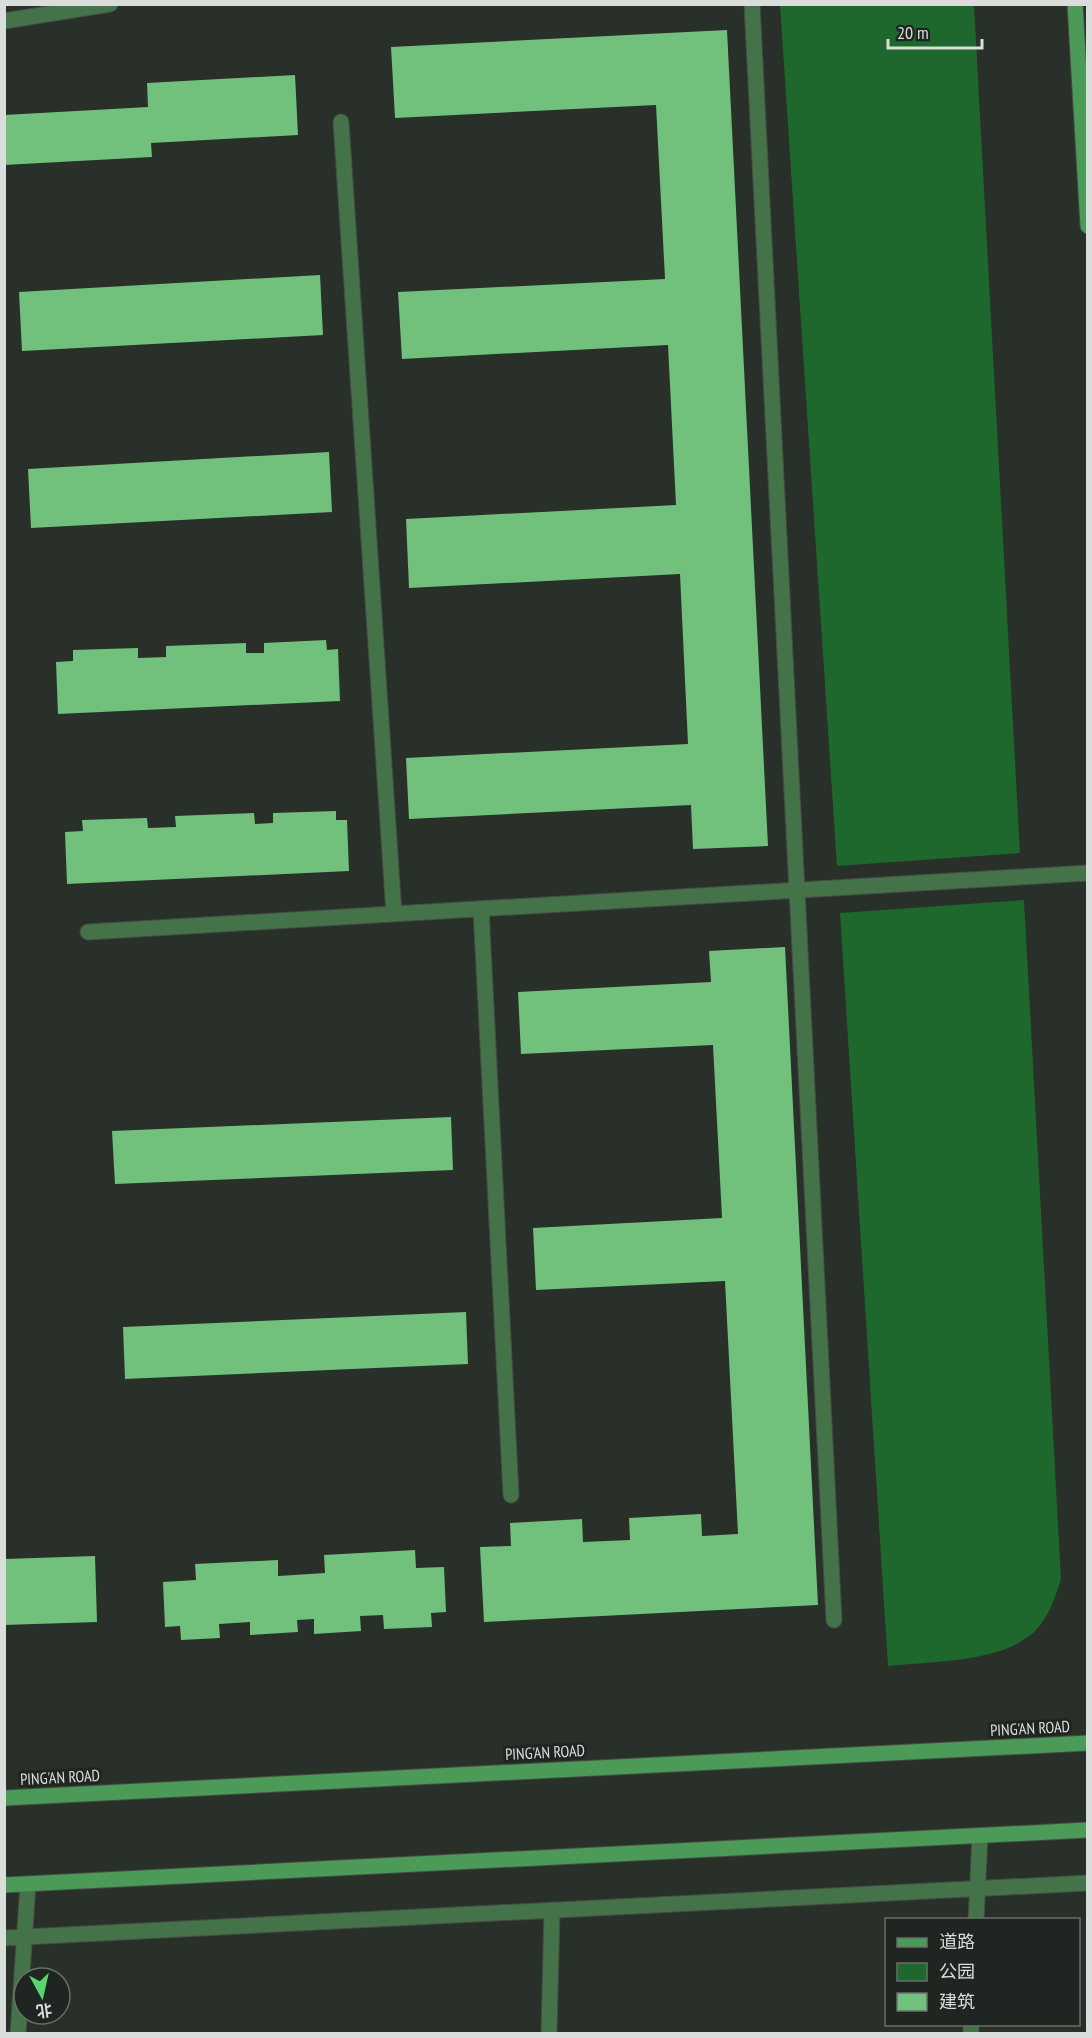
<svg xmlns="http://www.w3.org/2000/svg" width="1092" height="2038" font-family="'PT Sans Narrow','Noto Sans SC',sans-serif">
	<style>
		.green { fill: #1e672d }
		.building { fill: #71c07b }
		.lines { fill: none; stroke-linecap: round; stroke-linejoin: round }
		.service-casing { stroke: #454b45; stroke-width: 17 }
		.minor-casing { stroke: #454b45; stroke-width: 17 }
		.tertiary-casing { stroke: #454b45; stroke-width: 17 }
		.secondary-casing { stroke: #454b45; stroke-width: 17 }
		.service { stroke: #447349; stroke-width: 15 }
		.minor { stroke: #447349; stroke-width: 15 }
		.tertiary { stroke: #447349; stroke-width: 15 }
		.secondary { stroke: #4b9a57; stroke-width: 15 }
		.labels { text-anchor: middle; stroke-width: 6; stroke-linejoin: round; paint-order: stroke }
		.street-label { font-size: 16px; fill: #dadeda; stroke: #1f2520 }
	</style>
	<rect width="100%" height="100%" fill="#292f29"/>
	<!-- green -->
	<path class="green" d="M 780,5 L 974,5 L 1020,853 L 837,866 Z
		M 1024,900 L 1061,1579 C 1055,1597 1049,1618 1034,1632 C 1000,1663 932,1661 888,1666 L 840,913 Z"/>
	<!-- building -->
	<path class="building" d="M 727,30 L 768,846 L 693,849 L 691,805 L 409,819 L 406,758 L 688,744 L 680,574 L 409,588 L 406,519 L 676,505 L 668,345 L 402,359 L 398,292 L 665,279 L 656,105 L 395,118 L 391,47 Z
		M 295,75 L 298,135 L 151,143 L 152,157 L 4,165 L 4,115 L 148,107 L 147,83 Z
		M 320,275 L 323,335 L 22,351 L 19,292 Z
		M 329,452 L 332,512 L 31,528 L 28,469 Z
		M 326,640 L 327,650 L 338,649 L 340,701 L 58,714 L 56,662 L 73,661 L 73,650 L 138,648 L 138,658 L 166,657 L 166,646 L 246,643 L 246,653 L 264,653 L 264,643 Z
		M 336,811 L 336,820 L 347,820 L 349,871 L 67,884 L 65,832 L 83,831 L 82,820 L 147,818 L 148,828 L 176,827 L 175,816 L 254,813 L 255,824 L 273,823 L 273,813 Z
		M 785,947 L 818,1605 L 484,1622 L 480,1547 L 511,1546 L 510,1523 L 582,1519 L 583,1542 L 630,1540 L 629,1518 L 701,1514 L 702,1536 L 738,1534 L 725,1281 L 536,1290 L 533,1228 L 722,1218 L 713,1045 L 521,1054 L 518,992 L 711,982 L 709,951 Z
		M 451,1117 L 453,1170 L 115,1184 L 112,1131 Z
		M 466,1312 L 468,1364 L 125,1379 L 123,1327 Z
		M 415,1550 L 416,1568 L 444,1567 L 446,1612 L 431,1613 L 432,1627 L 384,1629 L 383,1615 L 360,1616 L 361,1631 L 314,1634 L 314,1619 L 297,1620 L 298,1632 L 250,1635 L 250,1622 L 219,1624 L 220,1638 L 181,1640 L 180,1626 L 165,1627 L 163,1582 L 196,1580 L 195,1564 L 278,1560 L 278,1576 L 325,1573 L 324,1555 Z
		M 95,1556 L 97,1622 L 4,1625 L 4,1559 Z"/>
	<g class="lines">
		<defs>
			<path id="service" d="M 752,4 L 834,1620
				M 341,122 L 394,914
				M 481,909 L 511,1495
				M 88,932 L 1088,873"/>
			<path id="minor" d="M 976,1920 L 980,1836
				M 4,1938 L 1088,1883
				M 18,2034 L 28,1884
				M 549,2034 L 552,1910
				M 971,2034 L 971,2024"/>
			<path id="tertiary" d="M 4,21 L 110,4"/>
			<path id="secondary" d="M 1075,4 L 1088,226
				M 4,1798 L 1088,1743
				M 4,1885 L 1088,1830"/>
		</defs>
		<!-- service casing -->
		<use href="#service" class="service-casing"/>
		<!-- minor casing -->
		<use href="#minor" class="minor-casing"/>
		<!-- tertiary casing -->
		<use href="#tertiary" class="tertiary-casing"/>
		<!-- secondary casing -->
		<use href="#secondary" class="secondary-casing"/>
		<!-- service -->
		<use href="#service" class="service"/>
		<!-- minor -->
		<use href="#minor" class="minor"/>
		<!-- tertiary -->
		<use href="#tertiary" class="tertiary"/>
		<!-- secondary -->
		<use href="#secondary" class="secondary"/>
	</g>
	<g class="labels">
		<!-- street labels -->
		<g class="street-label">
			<text transform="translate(1030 1728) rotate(-3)" y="6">PING'AN ROAD</text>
			<text transform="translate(545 1752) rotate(-3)" y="6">PING'AN ROAD</text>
			<text transform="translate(60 1777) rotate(-3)" y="6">PING'AN ROAD</text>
		</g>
	</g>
	<!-- border -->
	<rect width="1092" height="2038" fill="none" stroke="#dadeda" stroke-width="12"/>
	<!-- legend -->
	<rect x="885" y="1918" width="195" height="108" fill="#1f2520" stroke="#6a6f6a" stroke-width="1.5"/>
	<rect x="897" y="1938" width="30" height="9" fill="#4b9a57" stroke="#6a6f6a" stroke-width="1.5"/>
	<text x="939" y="1948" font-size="18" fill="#dadeda">道路</text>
	<rect x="897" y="1963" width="30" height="18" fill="#1e672d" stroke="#6a6f6a" stroke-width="1.5"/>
	<text x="939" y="1978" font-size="18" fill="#dadeda">公园</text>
	<rect x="897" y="1993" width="30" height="18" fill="#71c07b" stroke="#6a6f6a" stroke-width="1.5"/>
	<text x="939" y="2008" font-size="18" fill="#dadeda">建筑</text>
	<!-- north arrow -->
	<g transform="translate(42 1996) rotate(172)"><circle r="28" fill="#1f2520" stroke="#6a6f6a" stroke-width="1.5"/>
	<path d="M0-4.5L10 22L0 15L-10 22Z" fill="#59d56f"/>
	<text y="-9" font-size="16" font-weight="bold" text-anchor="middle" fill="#dadeda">北</text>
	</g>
	<!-- scale -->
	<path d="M888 39v9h94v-9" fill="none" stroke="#dadeda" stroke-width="3"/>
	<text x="897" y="39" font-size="18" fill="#dadeda" stroke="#1f2520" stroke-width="4.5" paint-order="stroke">20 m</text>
</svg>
